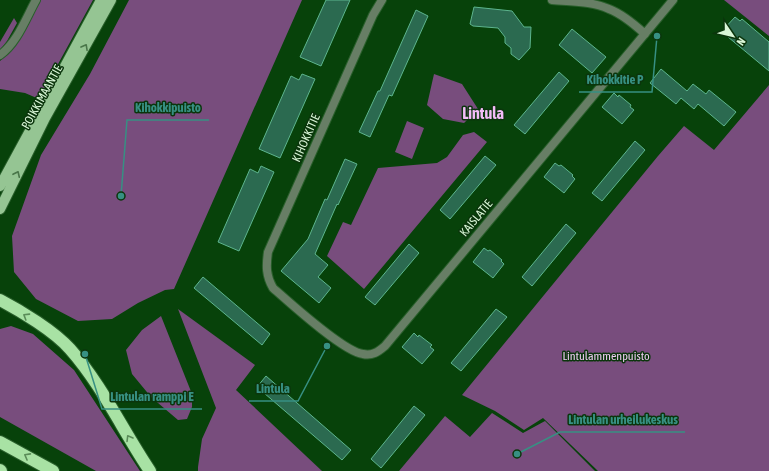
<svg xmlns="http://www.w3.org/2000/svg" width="769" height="471" font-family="'Asap Condensed',sans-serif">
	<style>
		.green { fill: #784d7d }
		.building { fill: #2b6a50; stroke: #5db58e }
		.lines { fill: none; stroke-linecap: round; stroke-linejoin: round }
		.minor-casing { stroke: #295f2b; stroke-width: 10 }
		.primary-casing { stroke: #295f2b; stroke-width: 12 }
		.motorway-casing { stroke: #295f2b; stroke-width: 14 }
		.minor { stroke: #677e65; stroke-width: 8 }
		.primary { stroke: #95c593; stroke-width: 10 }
		.motorway { stroke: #a8e2a4; stroke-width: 12 }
		.oneway { stroke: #497649 }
		.oneway2 { stroke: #5a8c58 }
		.labels { text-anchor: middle; stroke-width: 3; stroke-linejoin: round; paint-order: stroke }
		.street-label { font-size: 12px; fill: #d9f6d7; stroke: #0b350c }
		.park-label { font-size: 12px; fill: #f0cdf3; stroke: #0b350c }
		.district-label { font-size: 16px; font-weight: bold; fill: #f2bcf7; stroke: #0b350c }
		.leader { fill: none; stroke: #379083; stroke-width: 1.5 }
		.callout-dot { fill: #379083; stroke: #0b350c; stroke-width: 1.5 }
		.callout-label { font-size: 13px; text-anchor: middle; font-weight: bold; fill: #379083; stroke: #0b350c; stroke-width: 3; stroke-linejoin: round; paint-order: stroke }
	</style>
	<rect width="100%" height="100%" fill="#07420a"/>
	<!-- green -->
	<path class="green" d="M 41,0 L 93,0 L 39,99 L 25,93 L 0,89 L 0,61 L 12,50 Z
		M 129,0 L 302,0 L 174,289 L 165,290 L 138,303 L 112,319 L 78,321 L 36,299 L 14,272 L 12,236 L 41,155 L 90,74 Z
		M 724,0 L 769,0 L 769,36 Z
		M 14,18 L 17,23 L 7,41 L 0,50 L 0,42 Z
		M 434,74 L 462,84 L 478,109 L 464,123 L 443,119 L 427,105 Z
		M 769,85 L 769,471 L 598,471 L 543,418 L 524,430 L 495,411 L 462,395 L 658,156 L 684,126 L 714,150 Z
		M 407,121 L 424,128 L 412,159 L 395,152 Z
		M 474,132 L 487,142 L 364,289 L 327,256 L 343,222 L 351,225 L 378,168 L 437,163 L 447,157 L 463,135 Z
		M 178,309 L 255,365 L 236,390 L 322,471 L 198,471 L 198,467 L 202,439 L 216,408 Z
		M 161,316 L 192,394 L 192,407 L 187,419 L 178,420 L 151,397 L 132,374 L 126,350 L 142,330 Z
		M 11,326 L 33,334 L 74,370 L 140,471 L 96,471 L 0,417 L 0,329 Z
		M 492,413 L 523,433 L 545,421 L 595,471 L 399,471 L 445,416 L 470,437 Z"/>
	<!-- building -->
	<path class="building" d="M 326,0 L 350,0 L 321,66 L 300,57 Z
		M 474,7 L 512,11 L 524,27 L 531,27 L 530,48 L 519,60 L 511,54 L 511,48 L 505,43 L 505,37 L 498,28 L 473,26 L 470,24 Z
		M 416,10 L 428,16 L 392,96 L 389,95 L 370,137 L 359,132 L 378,91 L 380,91 Z
		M 735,17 L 740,21 L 742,19 L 769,42 L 769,71 L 728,37 L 729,35 L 723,30 Z
		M 572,29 L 606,57 L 592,73 L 559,45 Z
		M 661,69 L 687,91 L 693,84 L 706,94 L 709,90 L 736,112 L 724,126 L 698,104 L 694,109 L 681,98 L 676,104 L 650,83 Z
		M 559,72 L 569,81 L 525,134 L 514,125 Z
		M 302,74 L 315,79 L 280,158 L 259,149 L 291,76 L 299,80 Z
		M 614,93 L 618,97 L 619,95 L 631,105 L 630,107 L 634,110 L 622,124 L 602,107 Z
		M 635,141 L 645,150 L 602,201 L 592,193 Z
		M 485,156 L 496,165 L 450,219 L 440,210 Z
		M 345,159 L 357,164 L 338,205 L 337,204 L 315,254 L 328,265 L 318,277 L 331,288 L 319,303 L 281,271 L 308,239 L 325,199 L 327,200 Z
		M 555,163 L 559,166 L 561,165 L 573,175 L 572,176 L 575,179 L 564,193 L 544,177 Z
		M 261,166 L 274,172 L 239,251 L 218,242 L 250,169 L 258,173 Z
		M 566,224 L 576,233 L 532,286 L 522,277 Z
		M 409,244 L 419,253 L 375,305 L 365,297 Z
		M 484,248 L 488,251 L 490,250 L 502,260 L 501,261 L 504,264 L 493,278 L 473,262 Z
		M 203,277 L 270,334 L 262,345 L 194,288 Z
		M 496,309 L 507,317 L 461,371 L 451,363 Z
		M 414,333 L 418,337 L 419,335 L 432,345 L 430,347 L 434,350 L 422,364 L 402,347 Z
		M 266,376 L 351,450 L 342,460 L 257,387 Z
		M 414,406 L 425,415 L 381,468 L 371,459 Z"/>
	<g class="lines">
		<defs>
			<path id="minor" d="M 382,0 L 373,15 L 268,252 C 266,266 266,276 273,288 C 290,303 344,352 363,354 C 372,356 378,352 385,346 L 673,0
				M 552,0 C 571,2 591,1 609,9 C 622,14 634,24 645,34
				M 0,55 C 17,43 26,18 36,0"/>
			<path id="primary" d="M 0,186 L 101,0
				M 0,209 L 45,118 L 111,0"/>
			<path id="motorway" d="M 0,300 C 21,311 54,331 70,349 C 102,385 123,431 150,471
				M 0,442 L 53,471
				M 0,470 L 1,471"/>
		</defs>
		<!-- minor casing -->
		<use href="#minor" class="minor-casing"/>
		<!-- primary casing -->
		<use href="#primary" class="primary-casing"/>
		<!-- motorway casing -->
		<use href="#motorway" class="motorway-casing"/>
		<!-- minor -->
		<use href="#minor" class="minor"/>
		<!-- primary -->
		<use href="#primary" class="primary"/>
		<!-- motorway -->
		<use href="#motorway" class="motorway"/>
	</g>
	<!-- one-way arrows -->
	<defs><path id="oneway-chevron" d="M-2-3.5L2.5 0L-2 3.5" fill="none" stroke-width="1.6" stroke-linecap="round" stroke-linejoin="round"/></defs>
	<g class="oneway">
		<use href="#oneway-chevron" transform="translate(85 47) rotate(-61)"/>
		<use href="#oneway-chevron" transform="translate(17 174) rotate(-65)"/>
	</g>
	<g class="oneway2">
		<use href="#oneway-chevron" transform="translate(26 316) rotate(-148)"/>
		<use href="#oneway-chevron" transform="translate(129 438) rotate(-121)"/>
		<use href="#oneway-chevron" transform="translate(27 456) rotate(-151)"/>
	</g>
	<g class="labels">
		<!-- street labels -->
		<g class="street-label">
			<text transform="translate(42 97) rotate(-61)" y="4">POIKKIMAANTIE</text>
			<text transform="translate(306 138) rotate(-66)" y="4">KIHOKKITIE</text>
			<text transform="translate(476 218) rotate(-50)" y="4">KAISLATIE</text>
		</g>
		<!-- park labels -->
		<g class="park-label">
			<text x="606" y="360">Lintulammenpuisto</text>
		</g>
		<!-- district labels -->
		<g class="district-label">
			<text x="483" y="119">Lintula</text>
		</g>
	</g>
	<!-- callouts -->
	<path class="leader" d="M657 36L652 92H579M121 196L127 120H209M327 346L298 401H249M85 354L102 409H202M517 454L560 432H685"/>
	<g class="callout-dot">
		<circle cx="657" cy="36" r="4"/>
		<circle cx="121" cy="196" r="4"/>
		<circle cx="327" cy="346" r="4"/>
		<circle cx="85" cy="354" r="4"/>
		<circle cx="517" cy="454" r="4"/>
	</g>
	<g class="callout-label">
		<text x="615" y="84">Kihokkitie P</text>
		<text x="168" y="112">Kihokkipuisto</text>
		<text x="273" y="393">Lintula</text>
		<text x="152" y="401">Lintulan ramppi E</text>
		<text x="623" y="424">Lintulan urheilukeskus</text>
	</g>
	<!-- north arrow -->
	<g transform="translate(733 36) rotate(125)" stroke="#0b350c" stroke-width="3" paint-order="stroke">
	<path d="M0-3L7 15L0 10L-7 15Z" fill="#d9f6d7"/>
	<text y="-6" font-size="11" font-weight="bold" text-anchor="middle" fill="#d9f6d7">N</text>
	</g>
</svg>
